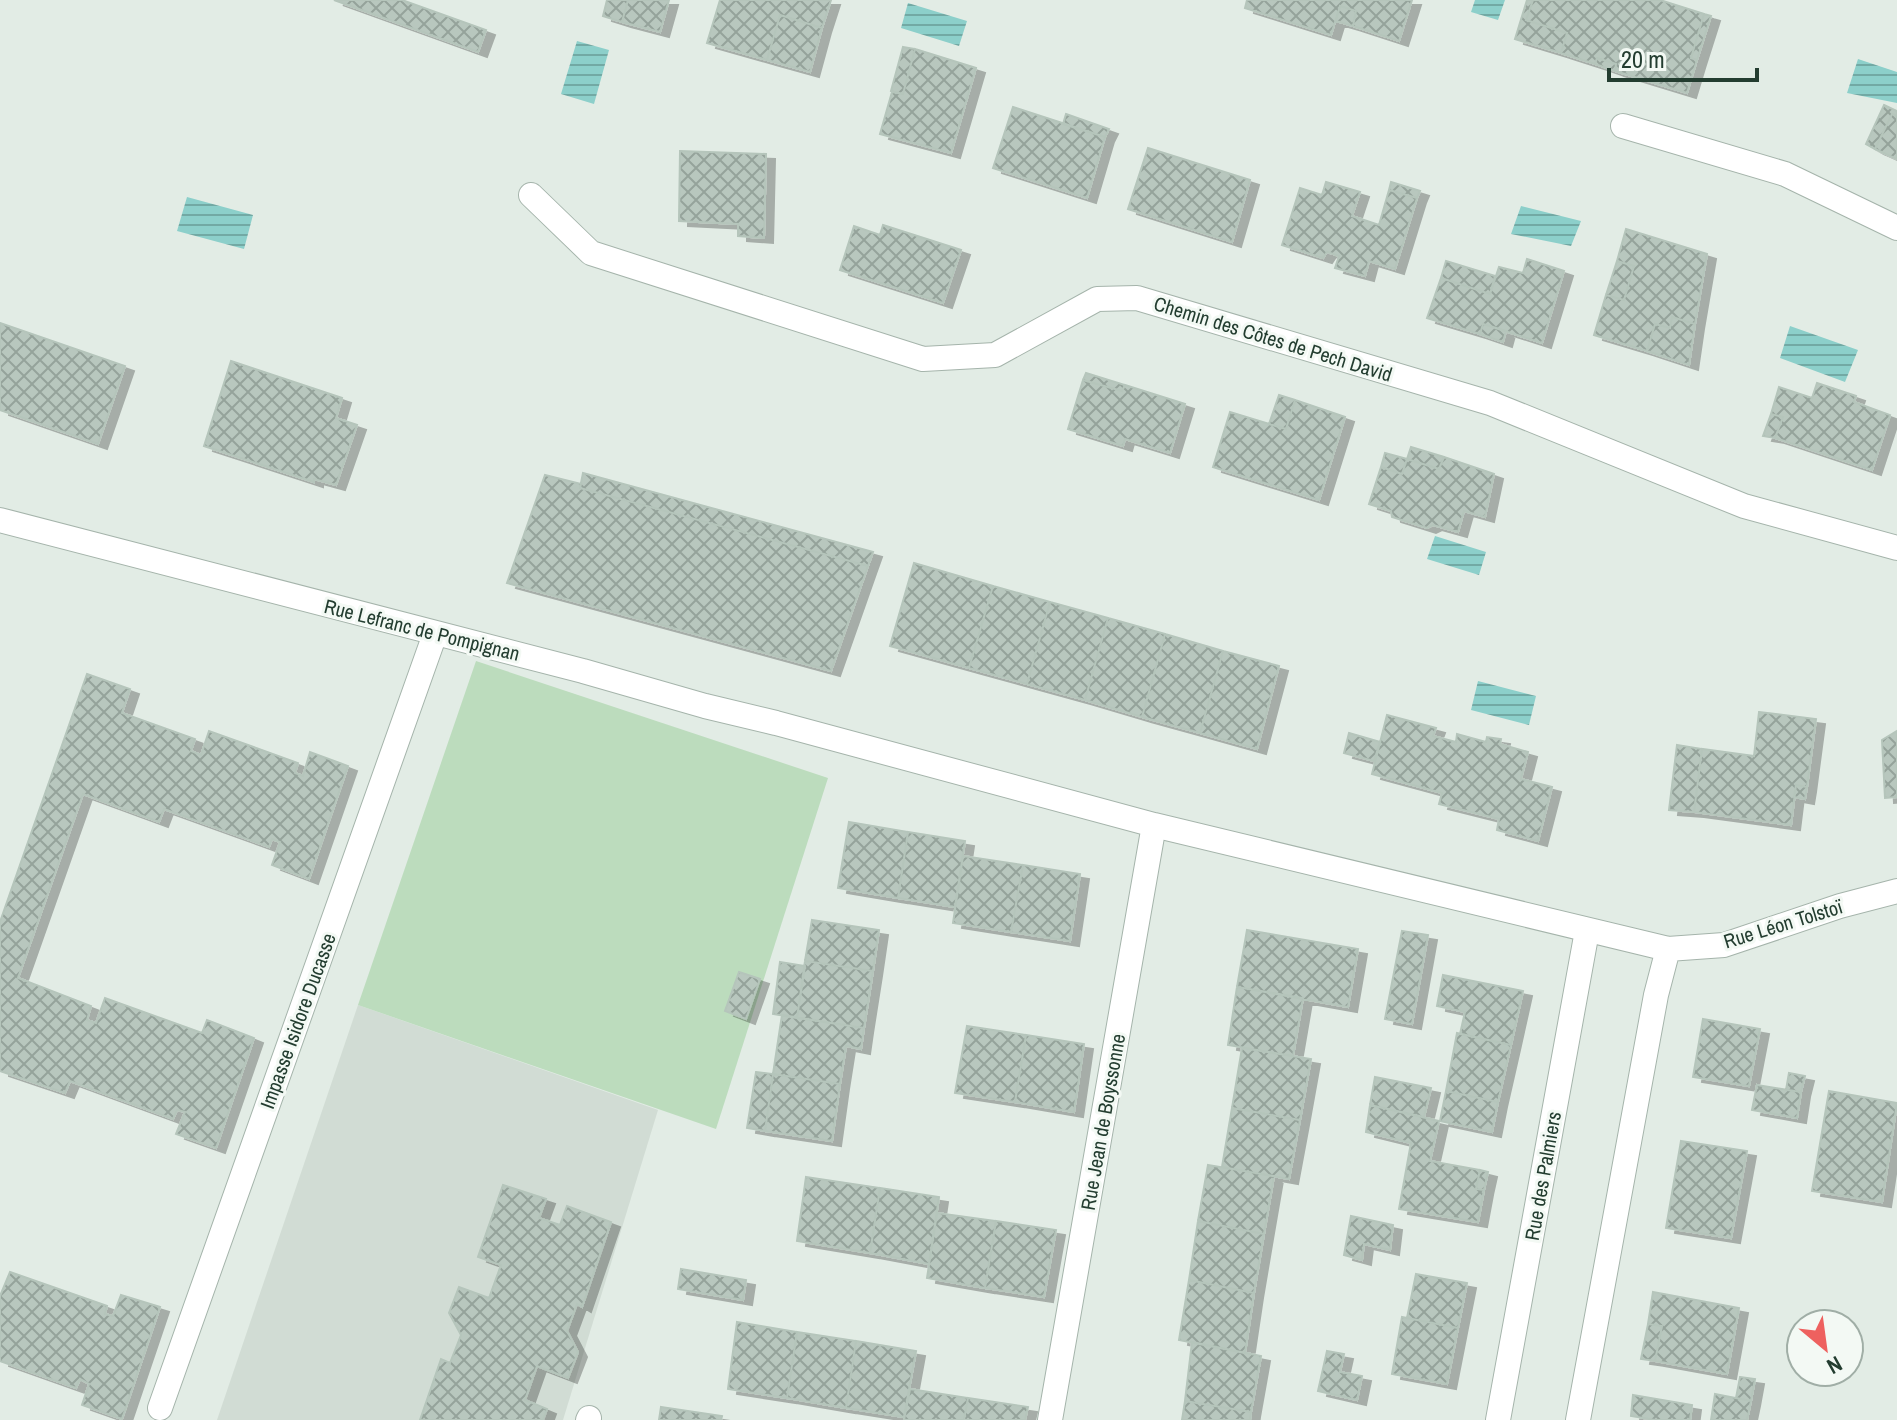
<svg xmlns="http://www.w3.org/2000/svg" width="1897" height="1420" font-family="'Archivo Narrow',sans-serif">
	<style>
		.built { fill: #d1dcd4 }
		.park { fill: #bcdcbd }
		.water { fill: url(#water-rules) }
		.building { fill: url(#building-cross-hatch); stroke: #b5c5bb; stroke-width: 2; filter: url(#shadow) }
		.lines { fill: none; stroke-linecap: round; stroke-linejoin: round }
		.service-casing { stroke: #a5b4ab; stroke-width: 26 }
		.minor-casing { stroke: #a5b4ab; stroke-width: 26 }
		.service { stroke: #fff; stroke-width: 24 }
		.minor { stroke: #fff; stroke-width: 24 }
		.labels { text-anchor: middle; stroke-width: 6; stroke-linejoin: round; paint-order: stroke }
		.street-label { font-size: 20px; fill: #233d30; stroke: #f3f9f4 }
	</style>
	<defs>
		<pattern id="water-rules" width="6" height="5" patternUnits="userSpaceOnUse" patternTransform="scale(2)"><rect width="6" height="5" fill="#8ccfca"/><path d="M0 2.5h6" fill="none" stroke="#72a9a4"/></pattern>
		<pattern id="building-cross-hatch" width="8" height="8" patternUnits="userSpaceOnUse" patternTransform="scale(2)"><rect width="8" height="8" fill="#b8c7be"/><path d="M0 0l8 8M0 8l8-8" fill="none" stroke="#95a39b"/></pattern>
		<filter id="shadow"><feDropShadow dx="9" dy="5" stdDeviation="0" flood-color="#0004"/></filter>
	</defs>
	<rect width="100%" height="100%" fill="#e2ece5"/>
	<!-- built -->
	<path class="built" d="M 358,1005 L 658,1110 L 563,1420 L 217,1420 Z"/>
	<!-- park -->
	<path class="park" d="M 476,661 L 828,778 L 716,1129 L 358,1005 Z"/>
	<!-- water -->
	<path class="water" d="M 1475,0 L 1505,0 L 1498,20 L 1471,12 Z
		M 908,3 L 967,21 L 959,46 L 901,28 Z
		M 577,41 L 609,50 L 594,104 L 561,94 Z
		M 1858,59 L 1897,72 L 1897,103 L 1847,93 Z
		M 187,197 L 253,215 L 244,249 L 177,231 Z
		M 1521,206 L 1581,221 L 1571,246 L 1511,234 Z
		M 1790,326 L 1858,350 L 1845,382 L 1780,358 Z
		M 1435,536 L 1486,552 L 1479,575 L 1427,559 Z
		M 1478,681 L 1536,696 L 1529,725 L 1471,710 Z"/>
	<!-- building -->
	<path class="building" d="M 334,0 L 402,0 L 486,30 L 478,52 Z
		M 607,0 L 628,0 L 622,22 L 603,16 Z
		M 628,0 L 669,0 L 660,32 L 622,22 Z
		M 720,0 L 831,0 L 822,28 L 780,15 L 767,60 L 707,43 Z
		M 1247,0 L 1412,0 L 1399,41 L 1353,26 L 1356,11 L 1340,6 L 1331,35 L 1245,8 Z
		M 1527,0 L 1533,0 L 1526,20 L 1567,33 L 1561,53 L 1515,39 Z
		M 1533,0 L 1660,0 L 1704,14 L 1691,58 L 1697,60 L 1687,93 L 1615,71 L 1616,64 L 1597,58 L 1595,64 L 1561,53 L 1567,33 L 1526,20 Z
		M 1340,6 L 1356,11 L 1353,26 L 1336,21 Z
		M 1704,14 L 1711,16 L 1697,60 L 1691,58 Z
		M 780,15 L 822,28 L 810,72 L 767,60 Z
		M 903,47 L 915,49 L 903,94 L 891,91 Z
		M 915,49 L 976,68 L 951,153 L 880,134 L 892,92 L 903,94 Z
		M 1597,58 L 1616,64 L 1615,71 L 1595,64 Z
		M 1884,105 L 1897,111 L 1897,116 L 1892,114 L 1875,149 L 1866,144 Z
		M 1013,107 L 1105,137 L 1087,198 L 993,168 Z
		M 1066,114 L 1109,129 L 1105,137 L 1063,124 Z
		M 1892,114 L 1897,116 L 1897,159 L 1875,149 Z
		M 1148,148 L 1250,180 L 1232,242 L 1128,209 Z
		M 680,151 L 766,154 L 764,238 L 738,236 L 738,224 L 679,221 Z
		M 1326,182 L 1360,192 L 1352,216 L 1379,225 L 1389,190 L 1417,198 L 1395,269 L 1369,261 L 1365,276 L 1335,268 L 1339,256 L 1327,252 L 1323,258 L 1282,245 L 1300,188 L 1322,195 Z
		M 1391,182 L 1420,191 L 1417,198 L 1389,190 Z
		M 883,225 L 961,250 L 943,303 L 840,270 L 854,226 L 880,235 Z
		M 1626,229 L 1707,254 L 1695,324 L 1672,317 L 1670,328 L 1655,324 L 1647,351 L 1594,335 L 1606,295 L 1624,300 L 1634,266 L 1617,261 Z
		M 1527,259 L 1564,271 L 1542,343 L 1483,324 L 1480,334 L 1427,318 L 1441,278 L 1490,294 L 1499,267 L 1523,273 Z
		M 1446,261 L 1495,276 L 1490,294 L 1441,278 Z
		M 1617,261 L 1634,266 L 1624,300 L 1606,295 Z
		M 1672,317 L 1695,324 L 1689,365 L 1647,351 L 1655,324 L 1670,328 Z
		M 0,323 L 125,366 L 98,444 L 0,410 Z
		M 1483,324 L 1506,331 L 1503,342 L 1480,334 Z
		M 231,361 L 342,398 L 336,418 L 357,425 L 336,485 L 314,479 L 314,482 L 204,446 Z
		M 1086,373 L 1125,385 L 1122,391 L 1083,380 Z
		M 1083,380 L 1122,391 L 1125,385 L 1185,404 L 1170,453 L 1125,439 L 1123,446 L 1068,429 Z
		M 1817,383 L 1856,396 L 1854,402 L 1890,415 L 1872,470 L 1775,438 L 1783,417 L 1771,414 L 1779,387 L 1812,398 Z
		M 1279,395 L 1295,400 L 1286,429 L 1269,424 Z
		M 1295,400 L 1345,417 L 1319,500 L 1213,467 L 1230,412 L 1286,429 Z
		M 1771,414 L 1783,417 L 1775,438 L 1763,436 Z
		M 1411,447 L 1444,457 L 1439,469 L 1407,459 Z
		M 1385,453 L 1407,459 L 1402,474 L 1381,467 Z
		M 1444,457 L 1494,474 L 1485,517 L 1464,511 L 1458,532 L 1433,525 L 1427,528 L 1392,517 L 1391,511 L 1369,504 L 1381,467 L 1402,474 L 1407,459 L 1439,469 Z
		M 583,473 L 873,552 L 868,566 L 580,488 Z
		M 545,475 L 581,484 L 580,488 L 868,566 L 831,671 L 507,583 Z
		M 914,563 L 993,586 L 969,668 L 890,646 Z
		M 993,586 L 1050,602 L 1027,684 L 969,668 Z
		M 1050,602 L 1108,618 L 1085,700 L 1027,684 Z
		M 1108,618 L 1165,634 L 1142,717 L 1085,700 Z
		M 1165,634 L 1223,651 L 1200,733 L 1142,717 Z
		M 1223,651 L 1279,666 L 1257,749 L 1200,733 Z
		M 87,674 L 130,689 L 122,713 L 195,739 L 191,751 L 201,755 L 209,731 L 298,763 L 295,773 L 303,776 L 310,752 L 348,766 L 309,879 L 272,865 L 280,842 L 272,839 L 269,847 L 164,809 L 159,822 L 83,794 L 18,978 L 91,1006 L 87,1020 L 96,1023 L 105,998 L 202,1033 L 207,1020 L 254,1038 L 216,1148 L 176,1134 L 185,1112 L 177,1110 L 173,1119 L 70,1081 L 65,1093 L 0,1071 L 0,922 Z
		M 1759,712 L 1816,719 L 1807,787 L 1796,785 L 1791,825 L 1694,812 L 1702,749 L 1754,756 Z
		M 1387,715 L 1436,728 L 1433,736 L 1456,742 L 1457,734 L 1486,742 L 1487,737 L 1501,739 L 1500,744 L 1528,752 L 1521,779 L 1552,787 L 1538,841 L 1497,830 L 1499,819 L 1439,804 L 1442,793 L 1372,774 Z
		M 1897,731 L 1897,797 L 1885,798 L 1882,740 Z
		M 1349,733 L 1380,742 L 1374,761 L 1344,753 Z
		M 1677,745 L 1702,749 L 1694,812 L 1669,810 Z
		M 1796,785 L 1807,787 L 1805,799 L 1794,797 Z
		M 849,822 L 908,832 L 898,898 L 838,888 Z
		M 908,832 L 965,841 L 955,907 L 898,898 Z
		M 963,856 L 1023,865 L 1011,932 L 953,923 Z
		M 1023,865 L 1080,874 L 1070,941 L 1011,932 Z
		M 812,920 L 879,930 L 873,971 L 805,961 Z
		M 1247,930 L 1358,949 L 1348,1007 L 1237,987 Z
		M 1402,931 L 1428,935 L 1412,1024 L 1385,1019 Z
		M 805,961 L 873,971 L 864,1028 L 797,1018 Z
		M 780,962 L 805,966 L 797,1018 L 773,1014 Z
		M 739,972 L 760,979 L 746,1019 L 725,1011 Z
		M 1443,975 L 1523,991 L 1511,1045 L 1460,1034 L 1465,1012 L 1437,1006 Z
		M 1237,987 L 1303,998 L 1293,1056 L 1228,1045 Z
		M 782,1015 L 864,1028 L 861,1049 L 846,1046 L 840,1084 L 773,1074 Z
		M 1703,1019 L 1760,1029 L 1749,1086 L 1693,1077 Z
		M 967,1026 L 1026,1035 L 1015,1102 L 955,1093 Z
		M 1457,1033 L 1511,1045 L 1498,1102 L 1446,1091 Z
		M 1026,1035 L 1084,1044 L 1074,1112 L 1015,1102 Z
		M 1242,1048 L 1311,1059 L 1300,1120 L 1232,1108 Z
		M 756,1072 L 773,1074 L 765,1131 L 747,1128 Z
		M 1789,1073 L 1805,1076 L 1801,1092 L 1786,1090 Z
		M 773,1074 L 840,1084 L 832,1141 L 765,1131 Z
		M 1375,1077 L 1431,1088 L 1424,1117 L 1370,1105 Z
		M 1757,1085 L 1801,1092 L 1797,1118 L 1752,1110 Z
		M 1446,1091 L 1498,1102 L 1492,1132 L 1440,1121 Z
		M 1829,1091 L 1897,1103 L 1882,1202 L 1812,1191 Z
		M 1370,1105 L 1439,1121 L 1430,1161 L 1480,1170 L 1476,1189 L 1484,1190 L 1478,1222 L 1399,1209 L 1411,1143 L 1366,1132 Z
		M 1232,1108 L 1300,1120 L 1289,1179 L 1222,1167 Z
		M 1681,1141 L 1747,1151 L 1731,1238 L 1666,1228 Z
		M 1208,1165 L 1274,1176 L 1264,1234 L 1198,1221 Z
		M 1480,1170 L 1488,1172 L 1484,1190 L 1476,1189 Z
		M 806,1177 L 880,1188 L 870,1253 L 797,1241 Z
		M 503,1185 L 546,1199 L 539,1218 L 560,1225 L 567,1206 L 611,1222 L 582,1307 L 577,1304 L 567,1331 L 578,1352 L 568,1378 L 537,1366 L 525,1400 L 547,1409 L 543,1420 L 420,1420 L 441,1359 L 450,1363 L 461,1335 L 449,1313 L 459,1287 L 489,1298 L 501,1265 L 478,1257 Z
		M 880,1188 L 939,1197 L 929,1264 L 870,1253 Z
		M 937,1213 L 996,1221 L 985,1288 L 927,1278 Z
		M 1351,1216 L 1393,1225 L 1390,1250 L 1364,1244 L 1362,1260 L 1344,1255 Z
		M 996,1221 L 1056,1230 L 1044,1297 L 985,1288 Z
		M 1198,1221 L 1264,1234 L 1254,1293 L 1189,1280 Z
		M 681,1269 L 746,1280 L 743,1300 L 678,1289 Z
		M 10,1272 L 107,1306 L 105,1314 L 113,1316 L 121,1295 L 160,1307 L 122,1419 L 82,1405 L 89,1384 L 80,1379 L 76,1388 L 0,1361 L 0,1296 Z
		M 1416,1274 L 1467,1283 L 1458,1328 L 1407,1318 Z
		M 1189,1280 L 1254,1293 L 1245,1353 L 1179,1340 Z
		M 1653,1292 L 1739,1308 L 1727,1374 L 1655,1361 L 1662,1326 L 1648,1324 Z
		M 1402,1317 L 1458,1328 L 1447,1384 L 1392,1374 Z
		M 737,1322 L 797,1332 L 787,1398 L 728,1389 Z
		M 1648,1324 L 1662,1326 L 1655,1361 L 1641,1359 Z
		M 797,1332 L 856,1341 L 846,1408 L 787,1398 Z
		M 856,1341 L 916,1351 L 904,1417 L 846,1408 Z
		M 1192,1342 L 1261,1356 L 1251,1412 L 1185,1401 Z
		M 1327,1351 L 1344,1354 L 1340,1372 L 1362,1376 L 1357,1400 L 1318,1391 Z
		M 1740,1377 L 1755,1379 L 1751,1401 L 1736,1398 Z
		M 910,1389 L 968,1398 L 964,1420 L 904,1420 Z
		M 1715,1394 L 1751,1401 L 1747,1420 L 1711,1420 Z
		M 1633,1395 L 1692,1405 L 1690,1420 L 1655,1420 L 1631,1416 Z
		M 968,1398 L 1028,1407 L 1025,1420 L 964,1420 Z
		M 1185,1401 L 1251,1412 L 1250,1420 L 1182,1420 Z
		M 661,1407 L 722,1416 L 721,1420 L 659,1420 Z"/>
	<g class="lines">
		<defs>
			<path id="service" d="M 160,1408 L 435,634
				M 588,1420 L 589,1418"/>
			<path id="minor" d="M 1623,126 L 1785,174 L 1897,228
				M 531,195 L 591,253 L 923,359 L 995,355 L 1097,299 L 1137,298 L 1490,403 L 1744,506 L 1897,548
				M 0,520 L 583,671 L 705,706 L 776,723 L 1154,825 L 1668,949 L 1724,945 L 1840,906 L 1897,891
				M 1050,1420 L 1154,825
				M 1498,1420 L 1587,931
				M 1578,1420 L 1656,995 L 1668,949"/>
		</defs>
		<!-- service casing -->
		<use href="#service" class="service-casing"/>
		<!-- minor casing -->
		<use href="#minor" class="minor-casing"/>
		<!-- service -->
		<use href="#service" class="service"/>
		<!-- minor -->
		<use href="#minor" class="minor"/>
	</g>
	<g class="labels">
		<!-- street labels -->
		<g class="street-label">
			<text transform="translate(1273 339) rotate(17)" y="7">Chemin des Côtes de Pech David</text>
			<text transform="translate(422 630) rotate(14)" y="7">Rue Lefranc de Pompignan</text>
			<text transform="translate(1783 924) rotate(-17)" y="7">Rue Léon Tolstoï</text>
			<text transform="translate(298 1021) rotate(-70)" y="7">Impasse Isidore Ducasse</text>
			<text transform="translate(1103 1122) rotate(-80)" y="7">Rue Jean de Boyssonne</text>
			<text transform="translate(1543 1176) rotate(-80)" y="7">Rue des Palmiers</text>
		</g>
	</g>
	<!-- north arrow -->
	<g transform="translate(1825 1348) rotate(151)"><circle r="38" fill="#f3f9f4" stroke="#a0aea6" stroke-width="2"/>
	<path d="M0-6L14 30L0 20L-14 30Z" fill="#ee615f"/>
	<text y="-12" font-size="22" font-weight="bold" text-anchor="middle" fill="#233d30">N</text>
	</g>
	<!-- scale -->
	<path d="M1609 68v12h148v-12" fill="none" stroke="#233d30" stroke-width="4"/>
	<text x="1621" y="68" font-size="24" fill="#233d30" stroke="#f3f9f4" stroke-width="6" paint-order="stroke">20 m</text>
</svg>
